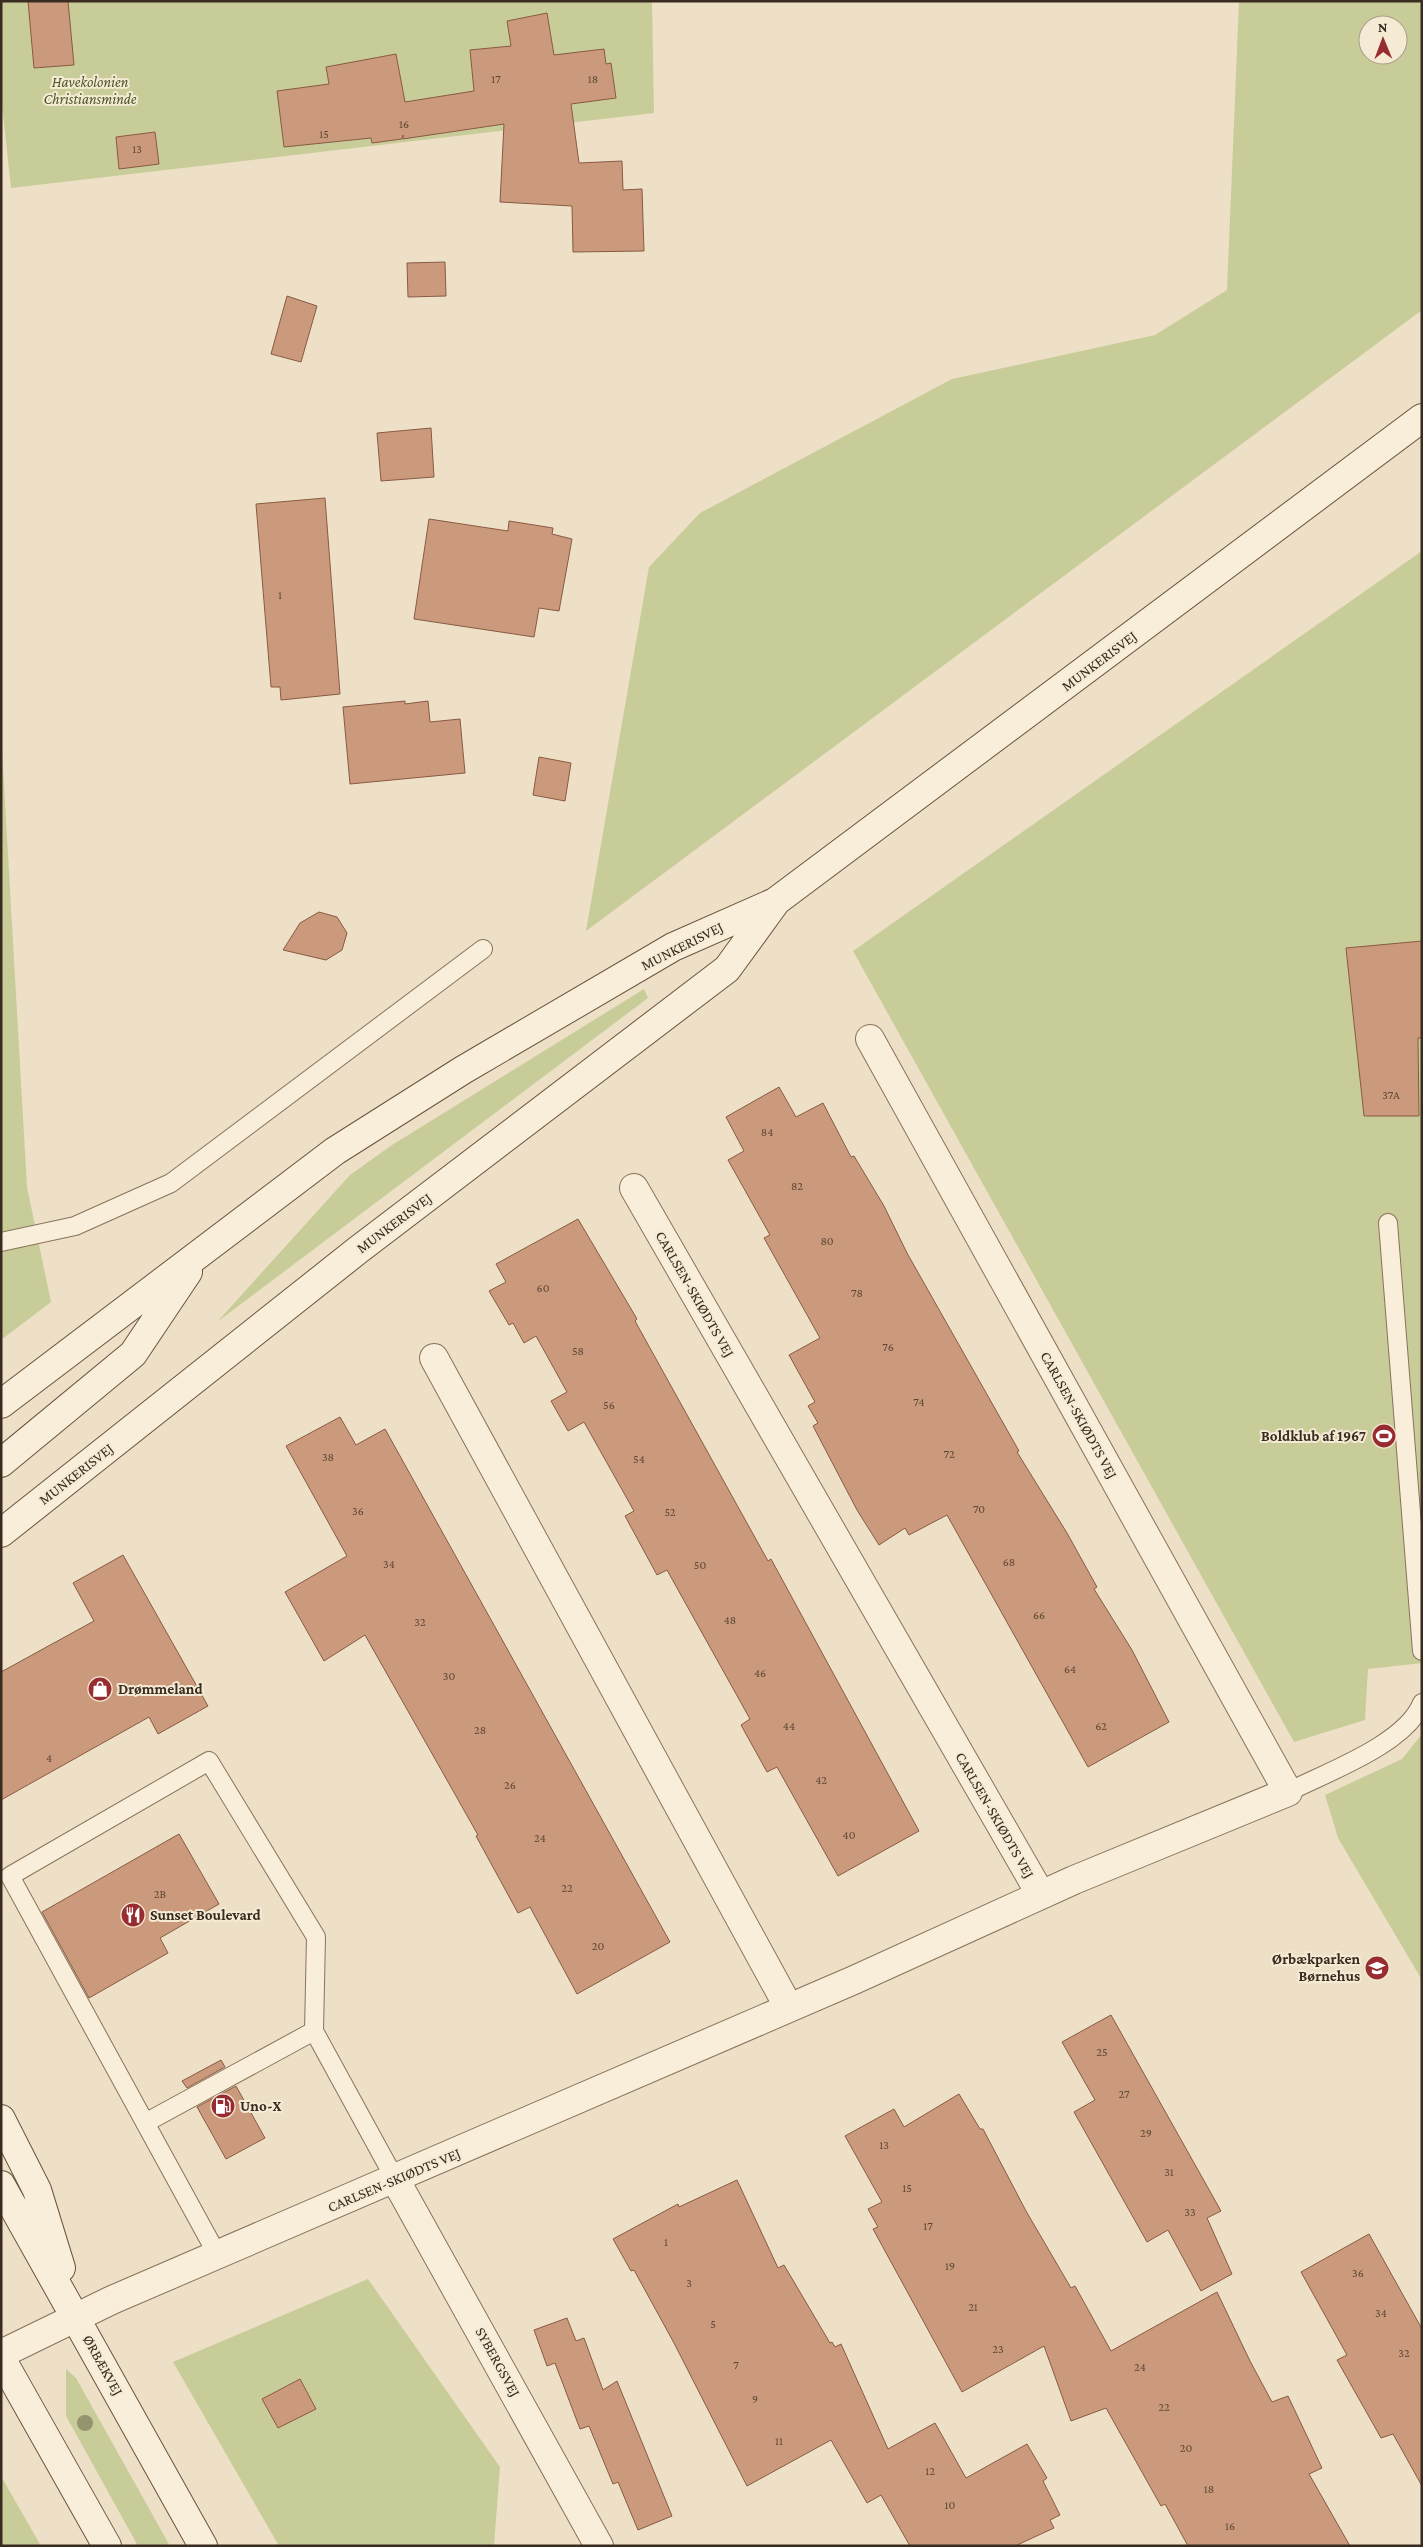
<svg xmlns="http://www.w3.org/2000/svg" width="1423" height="2547" font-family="'Crimson Pro',serif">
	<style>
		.green { fill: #c8cc99; fill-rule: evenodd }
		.building { fill: #cb9a7c; stroke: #875b42 }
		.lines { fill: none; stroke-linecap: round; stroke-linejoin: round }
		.lane-casing { stroke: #89725c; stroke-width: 20 }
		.street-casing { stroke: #89725c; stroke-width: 30 }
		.secondary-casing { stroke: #6b533f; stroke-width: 30 }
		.lane { stroke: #f8eed9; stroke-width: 18 }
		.street { stroke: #f8eed9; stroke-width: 28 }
		.secondary { stroke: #f8eed9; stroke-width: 28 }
		.tree { fill: #94946e }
		.labels { text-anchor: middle; stroke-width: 4; stroke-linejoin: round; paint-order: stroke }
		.number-label { font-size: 12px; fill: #5e4736 }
		.park-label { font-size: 15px; font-style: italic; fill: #4b5526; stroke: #f5ebd5 }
		.street-label { font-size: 15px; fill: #392b1f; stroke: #f5ebd5 }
		.poi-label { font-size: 15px; font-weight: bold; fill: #392b1f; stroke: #f5ebd5; text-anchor: start }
	</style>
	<rect width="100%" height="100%" fill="#eee0c6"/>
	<!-- green -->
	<path class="green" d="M 1,1 L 652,1 L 654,113 L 11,188 L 1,95 Z
		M 1239,1 L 1422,1 L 1422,310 L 586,931 L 649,567 L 700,513 L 952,379 L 1155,335 L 1227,290 ZM 1368,25 L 1398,25 L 1398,55 L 1368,55 Z
		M 1422,551 L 1422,1663 L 1368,1669 L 1365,1720 L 1294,1742 L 853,951 Z
		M 1,732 L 27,1187 L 51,1302 L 1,1340 Z
		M 644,989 L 648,998 L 217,1322 L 350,1175 L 392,1145 Z
		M 1422,1734 L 1422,1980 L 1338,1838 L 1325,1795 L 1402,1759 Z
		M 368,2279 L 500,2467 L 494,2546 L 279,2546 L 173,2362 Z
		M 66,2369 L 76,2378 L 170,2546 L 138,2546 L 66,2416 Z
		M 1,2476 L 41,2546 L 1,2546 Z"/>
	<!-- building -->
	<path class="building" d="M 28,1 L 68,1 L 74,65 L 34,68 Z
		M 547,13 L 554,55 L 604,49 L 606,64 L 611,63 L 616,98 L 571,104 L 579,163 L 622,161 L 623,190 L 642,189 L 644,251 L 573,252 L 572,206 L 500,202 L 504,124 L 403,139 L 403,135 L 402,139 L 372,143 L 371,138 L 284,147 L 277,91 L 329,84 L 326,67 L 396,54 L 405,102 L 474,91 L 470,50 L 511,46 L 507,21 Z
		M 155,132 L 159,164 L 119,169 L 116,137 Z
		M 445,262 L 446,296 L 408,297 L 407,263 Z
		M 287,296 L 317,306 L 301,362 L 271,354 Z
		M 431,428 L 434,477 L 381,481 L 377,433 Z
		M 325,498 L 340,694 L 281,700 L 280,687 L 271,687 L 256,504 Z
		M 429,519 L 508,531 L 509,521 L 553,528 L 552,534 L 572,539 L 559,611 L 539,608 L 534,637 L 414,619 Z
		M 405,701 L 405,704 L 428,701 L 430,722 L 460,719 L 465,773 L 350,784 L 343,707 Z
		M 539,757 L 571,763 L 565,801 L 533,795 Z
		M 319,912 L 337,917 L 347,933 L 342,950 L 326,960 L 283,950 L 300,923 Z
		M 1422,941 L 1422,1038 L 1418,1038 L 1419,1116 L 1364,1116 L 1346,948 Z
		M 779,1087 L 796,1117 L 823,1103 L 851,1157 L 854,1156 L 884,1206 L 907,1253 L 1019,1451 L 1017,1452 L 1067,1533 L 1097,1587 L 1094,1589 L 1132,1650 L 1169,1722 L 1088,1767 L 947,1515 L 909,1535 L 905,1528 L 879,1545 L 857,1510 L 813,1426 L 818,1423 L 808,1406 L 815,1402 L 789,1355 L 820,1338 L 764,1238 L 770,1235 L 728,1160 L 744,1151 L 726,1117 Z
		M 578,1219 L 637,1319 L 635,1321 L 768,1561 L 771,1559 L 919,1831 L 838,1876 L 777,1767 L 767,1772 L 741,1725 L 750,1719 L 667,1570 L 657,1575 L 625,1516 L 634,1511 L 584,1422 L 568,1431 L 551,1401 L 567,1392 L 536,1336 L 524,1343 L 513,1323 L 509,1325 L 489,1291 L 506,1282 L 496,1264 Z
		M 340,1417 L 356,1445 L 385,1429 L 670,1942 L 577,1994 L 530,1907 L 518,1913 L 476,1836 L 478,1835 L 365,1635 L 324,1661 L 285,1592 L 347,1556 L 286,1446 Z
		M 123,1555 L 208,1706 L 158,1734 L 149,1717 L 1,1800 L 1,1672 L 94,1621 L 73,1583 Z
		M 179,1834 L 219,1904 L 160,1938 L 168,1953 L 89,1998 L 42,1912 Z
		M 1111,2015 L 1221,2211 L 1207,2218 L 1232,2274 L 1201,2291 L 1168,2230 L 1147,2242 L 1074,2112 L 1095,2100 L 1062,2042 Z
		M 221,2060 L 225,2067 L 187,2088 L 182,2081 Z
		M 236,2086 L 265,2138 L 226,2159 L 197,2107 Z
		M 959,2094 L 980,2129 L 983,2129 L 1026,2211 L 1071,2288 L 1075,2286 L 1111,2351 L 1217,2292 L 1250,2361 L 1272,2402 L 1288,2396 L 1322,2468 L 1309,2474 L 1350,2546 L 1188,2546 L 1165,2504 L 1161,2506 L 1106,2408 L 1071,2421 L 1044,2346 L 962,2392 L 873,2229 L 878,2227 L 868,2209 L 882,2202 L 845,2136 L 894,2109 L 904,2127 Z
		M 737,2180 L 778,2268 L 784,2265 L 830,2343 L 832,2342 L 835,2347 L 841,2344 L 888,2449 L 935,2423 L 966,2478 L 1027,2444 L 1047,2478 L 1043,2481 L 1060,2515 L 1050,2520 L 1054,2528 L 1015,2546 L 910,2546 L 881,2495 L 867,2503 L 831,2440 L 747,2486 L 674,2343 L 634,2270 L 631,2271 L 613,2239 L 678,2204 L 679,2207 Z
		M 1369,2234 L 1422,2329 L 1422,2486 L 1393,2434 L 1381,2438 L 1337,2360 L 1347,2355 L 1301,2272 Z
		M 567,2318 L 576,2341 L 584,2338 L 603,2390 L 617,2381 L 672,2516 L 638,2530 L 618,2482 L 613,2484 L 589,2426 L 580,2429 L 555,2363 L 547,2366 L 534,2330 Z
		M 300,2379 L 316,2409 L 278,2428 L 262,2399 Z"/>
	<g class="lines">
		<defs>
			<path id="lane" d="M 1388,1223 L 1422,1651
				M 1,1242 L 75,1226 L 171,1183 L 483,949
				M 1288,1792 C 1327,1772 1406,1744 1422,1703
				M 145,2123 L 314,2031
				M 218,2256 L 10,1876 L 209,1761 L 316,1937 L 314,2031 L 395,2179"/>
			<path id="street" d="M 634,1188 L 1041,1895
				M 434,1358 L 789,2008
				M 395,2179 L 599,2546
				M 1,2354 L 112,2300 L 854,1980 L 1074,1880 L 1288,1792 L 870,1039"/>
			<path id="secondary" d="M 1,1404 L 335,1151 L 463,1070 L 673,947 L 775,902 L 1422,418
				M 1,1463 L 133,1354 L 188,1272
				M 1,1533 L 358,1250 L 727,969 L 775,903
				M 1,2119 L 37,2190 L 61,2268
				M 1,2185 L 203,2546
				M 1,2358 L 107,2546"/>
		</defs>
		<!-- lane casing -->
		<use href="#lane" class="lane-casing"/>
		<!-- street casing -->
		<use href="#street" class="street-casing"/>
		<!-- secondary casing -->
		<use href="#secondary" class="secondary-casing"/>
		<!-- lane -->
		<use href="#lane" class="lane"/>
		<!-- street -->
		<use href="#street" class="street"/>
		<!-- secondary -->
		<use href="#secondary" class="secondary"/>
	</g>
	<!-- trees -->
	<circle class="tree" cx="85" cy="2423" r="8"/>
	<!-- icons -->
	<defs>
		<symbol id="stadium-disc" viewBox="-11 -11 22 22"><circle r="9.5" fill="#972c31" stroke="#f5ebd5"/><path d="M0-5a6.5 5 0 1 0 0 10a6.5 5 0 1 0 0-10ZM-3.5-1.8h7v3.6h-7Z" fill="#fff"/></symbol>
		<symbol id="shop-disc" viewBox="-11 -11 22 22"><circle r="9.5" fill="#972c31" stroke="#f5ebd5"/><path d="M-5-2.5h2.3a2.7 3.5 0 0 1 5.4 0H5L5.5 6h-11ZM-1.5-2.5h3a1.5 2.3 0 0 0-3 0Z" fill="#fff"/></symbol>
		<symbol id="restaurant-disc" viewBox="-11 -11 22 22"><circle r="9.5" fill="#972c31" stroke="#f5ebd5"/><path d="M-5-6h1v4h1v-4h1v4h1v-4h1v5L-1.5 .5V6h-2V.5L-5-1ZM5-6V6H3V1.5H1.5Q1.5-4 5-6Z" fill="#fff"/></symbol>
		<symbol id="school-disc" viewBox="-11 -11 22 22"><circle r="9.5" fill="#972c31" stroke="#f5ebd5"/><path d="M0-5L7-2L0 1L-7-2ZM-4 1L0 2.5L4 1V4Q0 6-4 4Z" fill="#fff"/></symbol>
		<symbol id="fuel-disc" viewBox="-11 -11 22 22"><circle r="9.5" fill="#972c31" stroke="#f5ebd5"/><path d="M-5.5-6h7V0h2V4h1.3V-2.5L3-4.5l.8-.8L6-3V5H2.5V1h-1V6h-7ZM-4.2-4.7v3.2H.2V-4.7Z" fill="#fff"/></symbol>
	</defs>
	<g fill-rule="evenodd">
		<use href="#stadium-disc" x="1370" y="1422" width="28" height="28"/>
		<use href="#shop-disc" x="86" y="1675" width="28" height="28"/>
		<use href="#restaurant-disc" x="119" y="1901" width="28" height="28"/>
		<use href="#school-disc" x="1363" y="1954" width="28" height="28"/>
		<use href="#fuel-disc" x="209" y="2092" width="28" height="28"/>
	</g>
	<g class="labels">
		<!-- number labels -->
		<g class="number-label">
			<text x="496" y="83">17</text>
			<text x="593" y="83">18</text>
			<text x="404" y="128">16</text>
			<text x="324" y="138">15</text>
			<text x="137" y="153">13</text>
			<text x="280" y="599">1</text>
			<text x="1391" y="1099">37A</text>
			<text x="767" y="1136">84</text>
			<text x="797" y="1190">82</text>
			<text x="827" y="1245">80</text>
			<text x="543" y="1292">60</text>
			<text x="857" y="1297">78</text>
			<text x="888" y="1351">76</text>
			<text x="578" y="1355">58</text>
			<text x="919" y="1406">74</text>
			<text x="609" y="1409">56</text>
			<text x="949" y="1458">72</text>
			<text x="328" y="1461">38</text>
			<text x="639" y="1463">54</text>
			<text x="979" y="1513">70</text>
			<text x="358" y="1515">36</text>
			<text x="670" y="1516">52</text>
			<text x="1009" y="1566">68</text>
			<text x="389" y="1568">34</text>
			<text x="700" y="1569">50</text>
			<text x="1039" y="1619">66</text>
			<text x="730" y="1624">48</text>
			<text x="420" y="1626">32</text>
			<text x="1070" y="1673">64</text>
			<text x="760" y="1677">46</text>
			<text x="449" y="1680">30</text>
			<text x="789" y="1730">44</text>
			<text x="1101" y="1730">62</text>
			<text x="480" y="1734">28</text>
			<text x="49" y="1762">4</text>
			<text x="821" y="1784">42</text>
			<text x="510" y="1789">26</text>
			<text x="849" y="1839">40</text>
			<text x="540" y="1842">24</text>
			<text x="567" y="1892">22</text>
			<text x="160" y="1898">2B</text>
			<text x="598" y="1950">20</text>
			<text x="1102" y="2056">25</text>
			<text x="1124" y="2098">27</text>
			<text x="1146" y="2137">29</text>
			<text x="884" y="2149">13</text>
			<text x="1169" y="2176">31</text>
			<text x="907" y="2192">15</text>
			<text x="1190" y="2216">33</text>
			<text x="928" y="2230">17</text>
			<text x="666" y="2246">1</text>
			<text x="950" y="2270">19</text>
			<text x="1358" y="2277">36</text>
			<text x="689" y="2287">3</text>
			<text x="973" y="2311">21</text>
			<text x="1381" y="2317">34</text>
			<text x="713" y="2328">5</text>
			<text x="998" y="2353">23</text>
			<text x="1404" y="2357">32</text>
			<text x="736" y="2369">7</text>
			<text x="1140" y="2371">24</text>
			<text x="755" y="2403">9</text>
			<text x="1164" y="2411">22</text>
			<text x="779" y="2445">11</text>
			<text x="1186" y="2452">20</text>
			<text x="930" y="2475">12</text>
			<text x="1209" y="2493">18</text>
			<text x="950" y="2509">10</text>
			<text x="1230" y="2530">16</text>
		</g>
		<!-- park labels -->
		<g class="park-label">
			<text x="90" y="87">Havekolonien<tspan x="90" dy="17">Christiansminde</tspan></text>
		</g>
		<!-- street labels -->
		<g class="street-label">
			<text transform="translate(1099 661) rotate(-37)" y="5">MUNKERISVEJ</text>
			<text transform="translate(682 946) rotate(-27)" y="5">MUNKERISVEJ</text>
			<text transform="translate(394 1223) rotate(-37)" y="5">MUNKERISVEJ</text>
			<text transform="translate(695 1294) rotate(60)" y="5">CARLSEN-SKIØDTS VEJ</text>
			<text transform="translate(1079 1415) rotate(61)" y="5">CARLSEN-SKIØDTS VEJ</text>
			<text transform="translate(76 1474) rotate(-38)" y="5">MUNKERISVEJ</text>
			<text transform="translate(995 1815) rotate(60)" y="5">CARLSEN-SKIØDTS VEJ</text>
			<text transform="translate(394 2180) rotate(-23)" y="5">CARLSEN-SKIØDTS VEJ</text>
			<text transform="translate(498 2362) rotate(61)" y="5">SYBERGSVEJ</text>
			<text transform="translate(103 2365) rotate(61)" y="5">ØRBÆKVEJ</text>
		</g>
		<!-- poi labels -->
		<g class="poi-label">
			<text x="1366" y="1441" text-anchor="end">Boldklub af 1967</text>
			<text x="118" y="1694">Drømmeland</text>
			<text x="150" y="1920">Sunset Boulevard</text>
			<text x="1360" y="1964" text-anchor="end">Ørbækparken<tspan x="1360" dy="17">Børnehus</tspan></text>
			<text x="240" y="2111">Uno-X</text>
		</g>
	</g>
	<!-- border -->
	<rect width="1423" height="2547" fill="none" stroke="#392b1f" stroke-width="5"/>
	<!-- north arrow -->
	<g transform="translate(1383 40) rotate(359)"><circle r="24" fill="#f5ebd5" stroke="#aa9e8c"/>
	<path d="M0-4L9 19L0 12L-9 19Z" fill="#972c31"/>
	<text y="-8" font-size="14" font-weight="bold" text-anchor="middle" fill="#392b1f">N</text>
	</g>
</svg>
